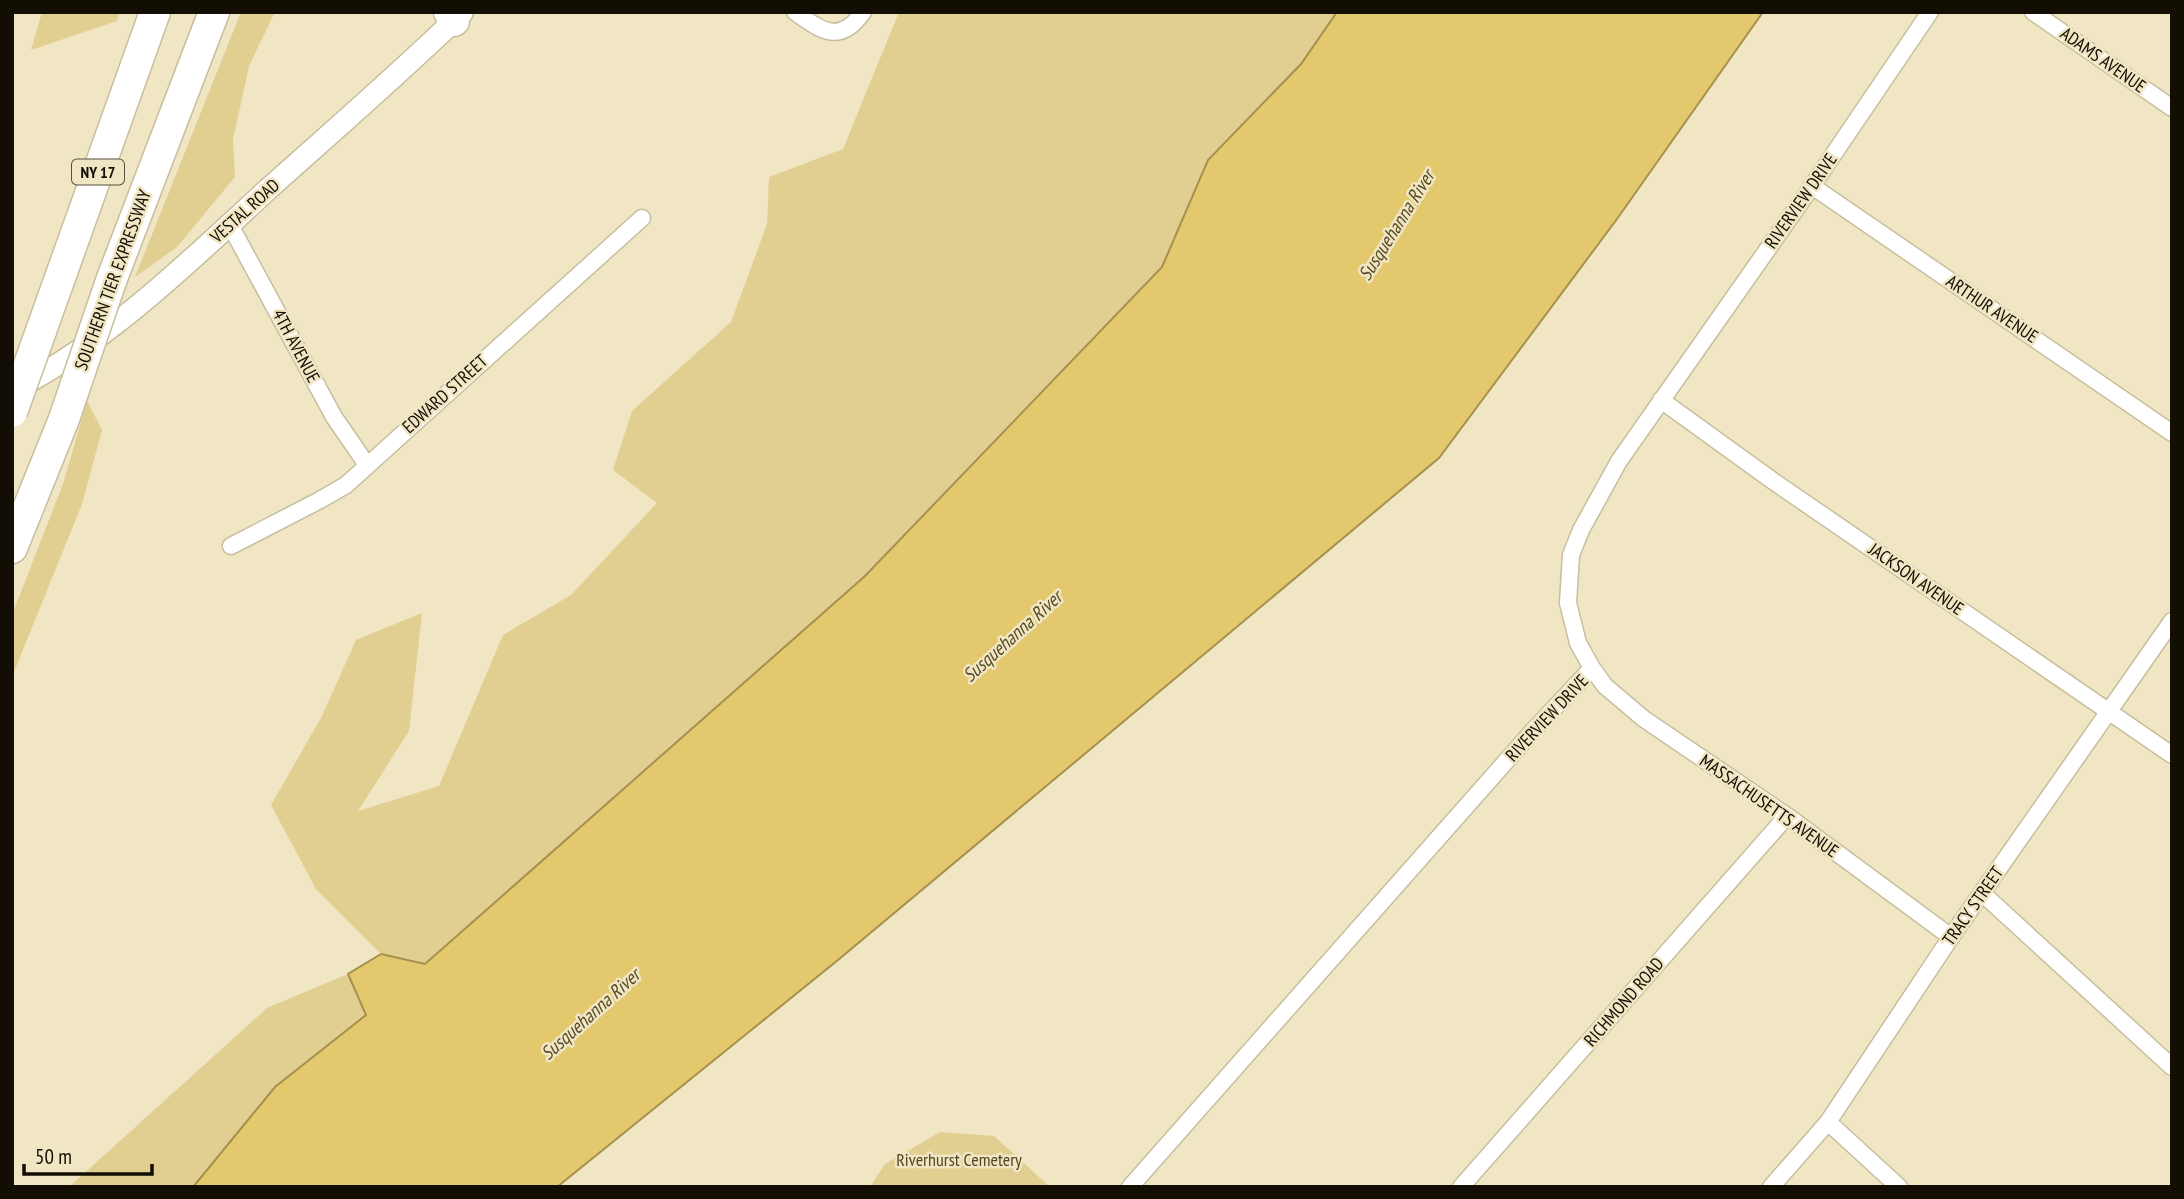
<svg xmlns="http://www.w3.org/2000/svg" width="2184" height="1199" font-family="'PT Sans Narrow',sans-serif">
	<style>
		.green { fill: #e1ce91 }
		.water { fill: #e4c86d; stroke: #a5904e; stroke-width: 2 }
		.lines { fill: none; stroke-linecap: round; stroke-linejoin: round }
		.minor-casing { stroke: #c8be9d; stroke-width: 19 }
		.tertiary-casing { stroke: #c8be9d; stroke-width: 24 }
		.motorway-casing { stroke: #c8be9d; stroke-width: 33 }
		.minor { stroke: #fff; stroke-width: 16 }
		.tertiary { stroke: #fff; stroke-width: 21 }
		.motorway { stroke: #fff; stroke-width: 30 }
		.motorway-bridge-casing { stroke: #c8be9d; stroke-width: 33; stroke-linecap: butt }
		.motorway-bridge { stroke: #fff; stroke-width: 30 }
		.labels { text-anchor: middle; stroke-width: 5; stroke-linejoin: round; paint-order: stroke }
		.shield { fill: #f1e6c4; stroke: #554f3e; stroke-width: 2 }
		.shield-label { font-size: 16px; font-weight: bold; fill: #120e04 }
		.street-label { font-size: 18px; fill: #120e04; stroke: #f1e6c4 }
		.park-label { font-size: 18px; fill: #524620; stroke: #f1e6c4 }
		.water-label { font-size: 19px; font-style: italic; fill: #564b24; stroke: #f1e6c4 }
	</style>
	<rect width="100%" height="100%" fill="#f1e6c4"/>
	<!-- green -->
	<path class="green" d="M 42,12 L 120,12 L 117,21 L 31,50 Z
		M 241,12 L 275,12 L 249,66 L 233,140 L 235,177 L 177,247 L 135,277 Z
		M 899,12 L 1337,12 L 1301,64 L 1208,160 L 1162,267 L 865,576 L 425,964 L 381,954 L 316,889 L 271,805 L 321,718 L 356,640 L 422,613 L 409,731 L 358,811 L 439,786 L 503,635 L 571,595 L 657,503 L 613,470 L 632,411 L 731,322 L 767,224 L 769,177 L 843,149 Z
		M 87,401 L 102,430 L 82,504 L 12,677 L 12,615 L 63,484 Z
		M 348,974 L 366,1015 L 275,1087 L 193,1187 L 69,1187 L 267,1008 Z
		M 940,1132 L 994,1136 L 1050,1187 L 870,1187 L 885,1164 Z"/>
	<!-- water -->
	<path class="water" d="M 1337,12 L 1763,12 L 1617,219 L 1439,458 L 838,960 L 557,1187 L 193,1187 L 275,1087 L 366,1015 L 348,974 L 381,954 L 425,964 L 865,576 L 1162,267 L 1208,160 L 1301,64 Z"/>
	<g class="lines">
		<defs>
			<path id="minor" d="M 795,12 C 822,31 840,45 863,12
				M 1930,12 L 1812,186 L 1619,461 L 1581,530 L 1571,555 L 1568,603 L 1578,643 L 1592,668 L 1605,686 L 1644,719 L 1787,816 L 1951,937
				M 2033,12 L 2172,108
				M 1812,186 L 2172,433
				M 230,225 L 334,417 L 367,465
				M 1661,400 L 1773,481 L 2172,755
				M 231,546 L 320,500 L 346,485 L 642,218
				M 1982,893 L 2172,1067
				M 1828,1122 L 1899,1187
				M 1130,1187 L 1531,733 L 1592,668
				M 1461,1187 L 1787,816
				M 1771,1187 L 1828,1122 L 1951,937 L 2172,621"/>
			<path id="tertiary" d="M 17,388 C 109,340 190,261 266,191 C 332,132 399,74 462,13"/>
			<path id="motorway" d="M 449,12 L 454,21
				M 111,281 L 214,12
				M 41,331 L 155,12
				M 12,548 L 64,419"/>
		</defs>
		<!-- minor casing -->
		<use href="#minor" class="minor-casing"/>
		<!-- tertiary casing -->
		<use href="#tertiary" class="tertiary-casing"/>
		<!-- motorway casing -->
		<use href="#motorway" class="motorway-casing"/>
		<!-- minor -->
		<use href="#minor" class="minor"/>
		<!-- tertiary -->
		<use href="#tertiary" class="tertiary"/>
		<!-- motorway -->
		<use href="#motorway" class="motorway"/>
		<defs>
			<path id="motorway-bridge" d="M 12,412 L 41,331
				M 64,419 L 111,281"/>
		</defs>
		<!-- motorway-bridge casing -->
		<use href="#motorway-bridge" class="motorway-bridge-casing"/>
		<!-- motorway-bridge -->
		<use href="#motorway-bridge" class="motorway-bridge"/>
	</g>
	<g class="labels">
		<!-- shield labels -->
		<rect class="shield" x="72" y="159.5" width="52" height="25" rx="5"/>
		<g class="shield-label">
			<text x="98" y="178">NY 17</text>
		</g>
		<!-- street labels -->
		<g class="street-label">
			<text transform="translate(2103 60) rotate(35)" y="6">ADAMS AVENUE</text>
			<text transform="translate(1801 201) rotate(-55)" y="6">RIVERVIEW DRIVE</text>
			<text transform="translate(245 211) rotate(-42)" y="6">VESTAL ROAD</text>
			<text transform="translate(113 280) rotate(-70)" y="6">SOUTHERN TIER EXPRESSWAY</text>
			<text transform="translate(1992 309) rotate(34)" y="6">ARTHUR AVENUE</text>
			<text transform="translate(296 346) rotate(62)" y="6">4TH AVENUE</text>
			<text transform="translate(445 394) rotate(-42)" y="6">EDWARD STREET</text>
			<text transform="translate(1916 579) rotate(35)" y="6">JACKSON AVENUE</text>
			<text transform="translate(1547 718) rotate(-47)" y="6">RIVERVIEW DRIVE</text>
			<text transform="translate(1769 806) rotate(35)" y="6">MASSACHUSETTS AVENUE</text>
			<text transform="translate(1973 906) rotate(-55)" y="6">TRACY STREET</text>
			<text transform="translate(1624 1002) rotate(-49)" y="6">RICHMOND ROAD</text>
		</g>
		<!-- park labels -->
		<g class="park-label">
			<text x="959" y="1166">Riverhurst Cemetery</text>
		</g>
		<!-- water labels -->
		<g class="water-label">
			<text transform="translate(1396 225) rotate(-58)" y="7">Susquehanna River</text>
			<text transform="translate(1012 636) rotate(-42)" y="7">Susquehanna River</text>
			<text transform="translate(590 1014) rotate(-42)" y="7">Susquehanna River</text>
		</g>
	</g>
	<!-- border -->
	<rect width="2184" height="1199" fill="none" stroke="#120e04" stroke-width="28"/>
	<!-- scale -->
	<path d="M24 1164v10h128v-10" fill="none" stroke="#120e04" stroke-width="3.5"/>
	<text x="35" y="1164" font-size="21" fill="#120e04" stroke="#f1e6c4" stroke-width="5" paint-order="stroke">50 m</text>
</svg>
